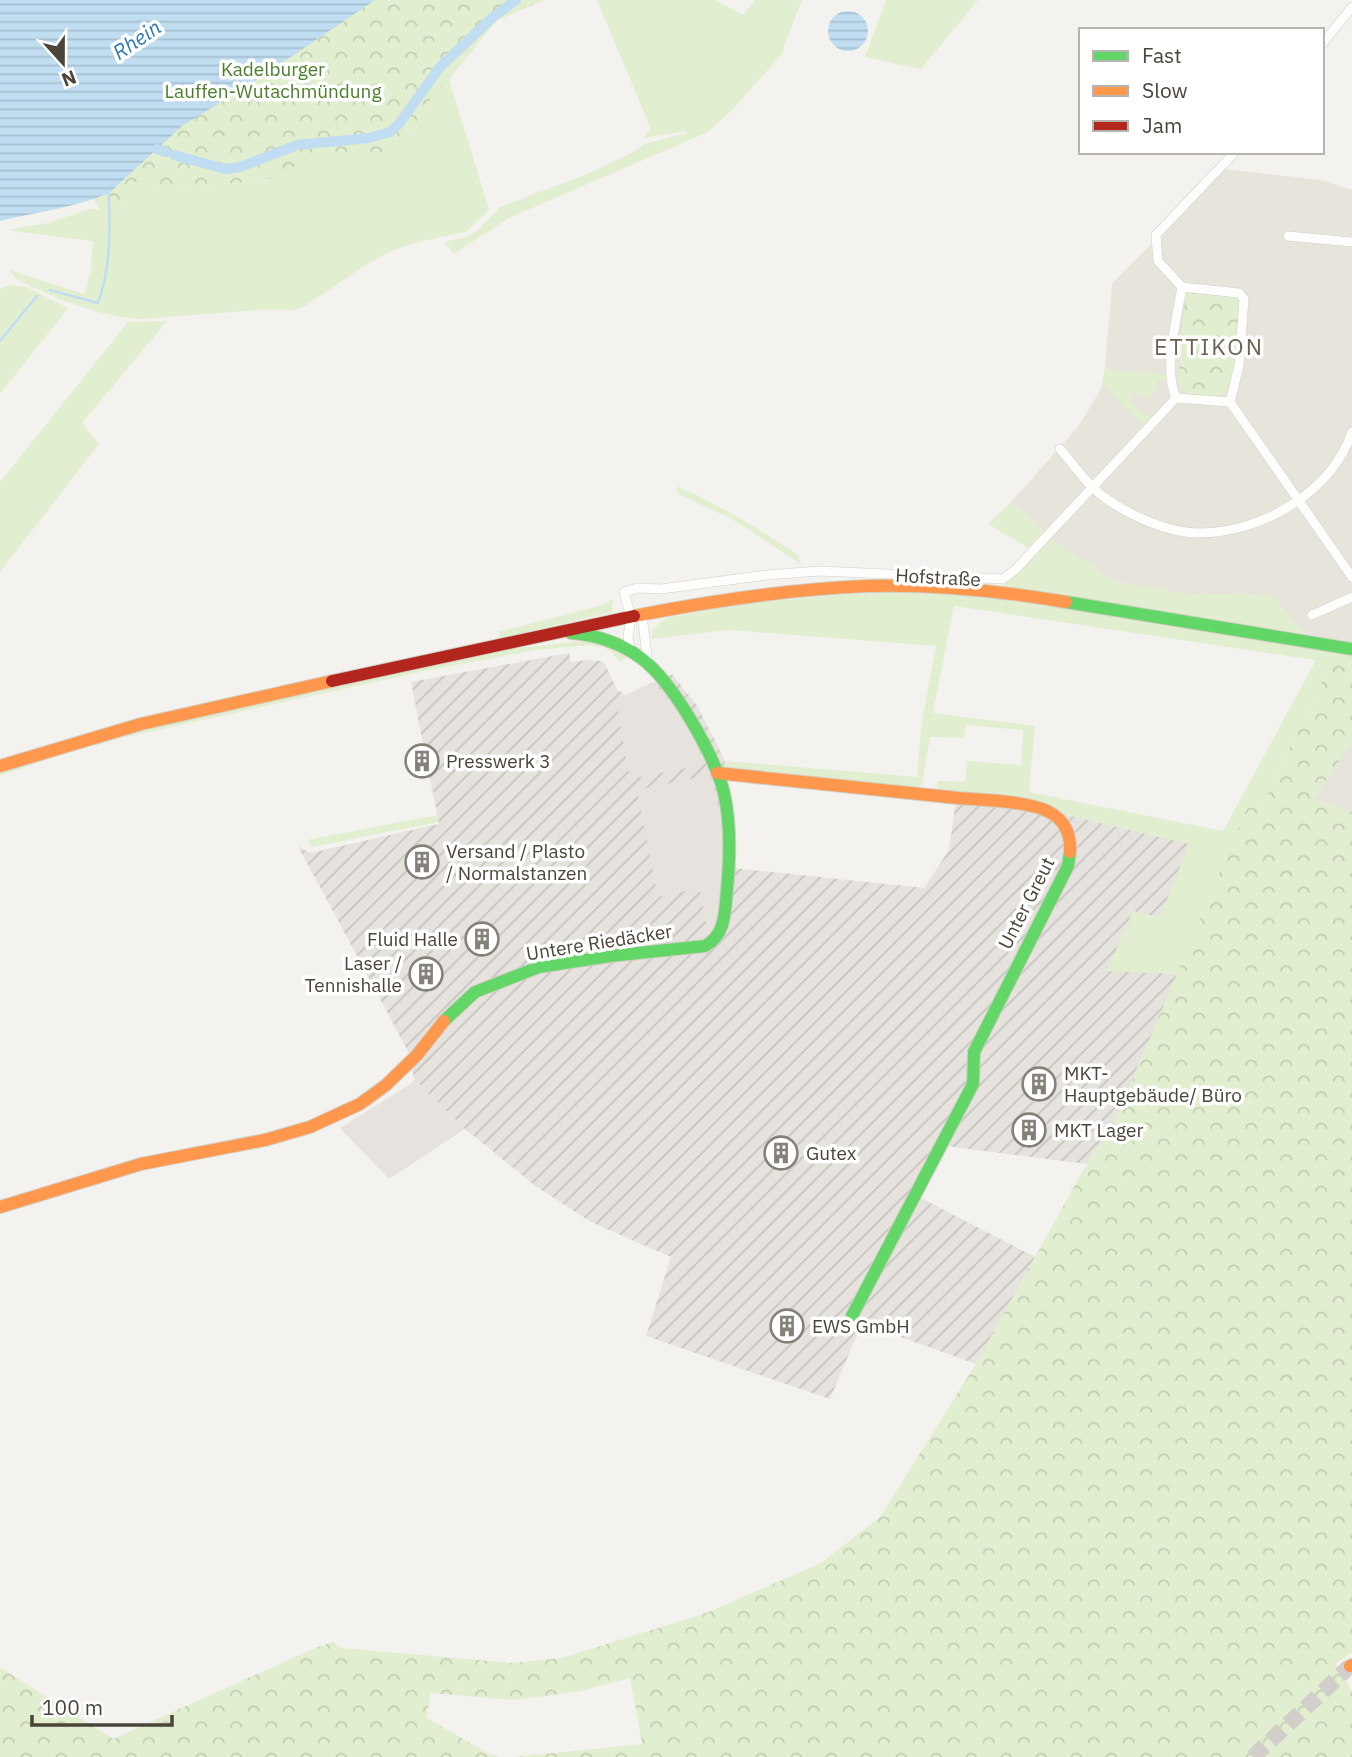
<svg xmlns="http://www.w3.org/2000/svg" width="1352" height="1757" font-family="'IBM Plex Sans',sans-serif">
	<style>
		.residential { fill: #e7e4dc }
		.industrial { fill: url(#industrial-furrows) }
		.grass { fill: #e1eecf; fill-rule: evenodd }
		.forest { fill: url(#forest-crowns) }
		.parking { fill: #e6e3df }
		.water { fill: url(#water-rules) }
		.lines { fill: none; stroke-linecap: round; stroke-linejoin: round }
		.stream { stroke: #c0ddf1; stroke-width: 2.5 }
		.canal { stroke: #c0ddf1; stroke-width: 10 }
		.highway-tunnel { stroke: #d2cfca; stroke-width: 16; stroke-dasharray: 16 8; stroke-linecap: butt }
		.street-casing { stroke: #d2d0cb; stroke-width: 10 }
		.fast-casing { stroke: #d3cfc5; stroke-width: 14 }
		.slow-casing { stroke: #d3cfc5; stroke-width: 14 }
		.jam-casing { stroke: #d3cfc5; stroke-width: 14 }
		.street { stroke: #fdfdfc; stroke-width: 9 }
		.fast { stroke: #63d668; stroke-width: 12 }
		.slow { stroke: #ff974d; stroke-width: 12 }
		.jam { stroke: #b3261e; stroke-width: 12 }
		.labels { text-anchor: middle; stroke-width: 7; stroke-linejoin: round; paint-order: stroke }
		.park-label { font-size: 19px; fill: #4a7f2a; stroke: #fff }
		.street-label { font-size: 19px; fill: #4b4439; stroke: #fff }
		.poi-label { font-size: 19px; fill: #4b4439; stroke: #fff; text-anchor: start }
		.water-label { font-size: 21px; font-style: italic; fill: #2e7ab2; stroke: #fff }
		.quarter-label { font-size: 23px; letter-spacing: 2px; fill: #6e6250; stroke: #fff }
	</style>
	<defs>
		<pattern id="industrial-furrows" width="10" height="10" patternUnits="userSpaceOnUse" patternTransform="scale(1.75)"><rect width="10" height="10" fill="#e6e2de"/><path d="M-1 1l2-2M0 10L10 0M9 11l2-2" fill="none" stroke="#c7c3bf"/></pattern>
		<pattern id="forest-crowns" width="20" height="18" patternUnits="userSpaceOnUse" patternTransform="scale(1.75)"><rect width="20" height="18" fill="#e1eecf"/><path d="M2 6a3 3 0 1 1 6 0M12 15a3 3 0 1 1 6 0" fill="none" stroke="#c3cdb2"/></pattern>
		<pattern id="water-rules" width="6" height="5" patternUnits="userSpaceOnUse" patternTransform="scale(1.75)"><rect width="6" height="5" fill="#c0ddf1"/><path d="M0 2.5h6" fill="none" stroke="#a6bfcf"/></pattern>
	</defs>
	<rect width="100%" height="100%" fill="#f4f2ee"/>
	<!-- residential -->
	<path class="residential" d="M 1224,169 L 1320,180 L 1352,190 L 1352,643 L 1305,634 L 1271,595 L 1190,594 L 1116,582 L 1055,543 L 1011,502 L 1077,428 L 1100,391 L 1104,377 L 1112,284 Z
		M 1352,741 L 1352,812 L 1313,800 Z"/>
	<!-- industrial -->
	<path class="industrial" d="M 569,653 L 571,662 L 586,660 L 601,661 L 605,664 L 617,690 L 626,695 L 672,674 L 698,707 L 725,761 L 733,868 L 924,888 L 949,850 L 956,800 L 1072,816 L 1190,844 L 1160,918 L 1107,970 L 1178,974 L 1116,1118 L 1087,1164 L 946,1146 L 919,1197 L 1035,1257 L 976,1364 L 862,1323 L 830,1399 L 646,1336 L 671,1257 L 591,1222 L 537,1187 L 465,1129 L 414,1079 L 410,1055 L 298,846 L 310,853 L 439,824 L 411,682 Z"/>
	<!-- grass -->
	<path class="grass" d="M 597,0 L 715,0 L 743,15 L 755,0 L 802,0 L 784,46 L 783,53 L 731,111 L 708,132 L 509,218 L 454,254 L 444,242 L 462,238 L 476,232 L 500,207 L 582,176 L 632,153 L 644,144 L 687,133 L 685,131 L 644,138 L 651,129 Z
		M 886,0 L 978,0 L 921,69 L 865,57 Z
		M 499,18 L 449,79 L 489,210 L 466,232 L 418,242 L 391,251 L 369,263 L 305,306 L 293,310 L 258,310 L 143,319 C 97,316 55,299 15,278 L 9,270 L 84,294 L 91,270 L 93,241 L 12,231 L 11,229 L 48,223 L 90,209 L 119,211 L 127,186 L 136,182 L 172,188 L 262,181 L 283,174 L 308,156 L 376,157 L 397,147 L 406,139 L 429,101 L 440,55 Z
		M 9,285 L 26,287 L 68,308 L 0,394 L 0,289 Z
		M 167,321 L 82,423 L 99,444 L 0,572 L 0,482 L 128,322 Z
		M 1105,369 L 1166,375 L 1167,381 L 1158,380 L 1156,393 L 1144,398 L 1138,393 L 1131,395 L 1132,403 L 1151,417 L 1144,425 L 1102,384 Z
		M 676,486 C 720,505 759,529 798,555 L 801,564 L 732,519 L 678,494 Z
		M 1011,502 L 1044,532 L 1028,548 L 988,524 Z
		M 1050,538 L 1116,582 L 1190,594 L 1271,595 L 1305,634 L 1002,587 L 1003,582 Z
		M 885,591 C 1037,596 1186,627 1336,652 L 1261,808 L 1247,808 L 1178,974 L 1107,971 L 1133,911 L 1160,917 L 1189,844 L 1072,816 L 940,792 L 937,788 L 937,781 L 965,782 L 967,761 L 1021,765 L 1023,730 L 966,725 L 964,738 L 930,737 L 922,785 L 917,787 L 723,768 L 725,761 L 917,777 L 922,721 L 936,646 L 729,630 L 651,639 L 653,629 L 666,618 L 748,603 ZM 954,606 L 1316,660 L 1223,831 L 1029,792 L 1035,726 L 933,713 Z
		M 613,599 L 612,612 L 500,638 L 498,632 L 599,606 Z
		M 592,640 L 604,643 L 624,654 L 625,658 L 620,663 L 613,653 L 604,647 L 590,645 L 535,650 L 425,671 L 122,738 L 63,754 L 0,776 L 0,771 L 5,769 L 125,733 L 409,670 L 518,648 Z
		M 437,815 L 438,822 L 312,847 L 307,840 Z"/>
	<!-- forest -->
	<path class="forest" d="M 249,0 L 544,0 L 496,21 L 430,100 L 403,144 L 375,159 L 309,156 L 283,174 L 262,181 L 172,188 L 136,182 L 127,186 L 119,211 L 101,211 L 94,199 Z
		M 1188,291 L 1235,295 L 1242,303 C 1240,321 1238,384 1223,394 C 1217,398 1209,397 1202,396 C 1192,395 1184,393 1178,384 L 1185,295 Z
		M 1336,652 L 1352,655 L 1352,741 L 1313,800 L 1352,812 L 1352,1652 L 1335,1664 L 1348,1683 L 1352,1692 L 1352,1757 L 514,1757 L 642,1744 L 630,1678 L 577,1692 L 512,1700 L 430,1693 L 427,1718 L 489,1754 L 501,1757 L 0,1757 L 0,1667 L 113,1739 L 315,1648 L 333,1642 L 341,1648 L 512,1663 L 562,1658 L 706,1613 L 821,1563 L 880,1517 L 976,1364 L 1081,1174 L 1116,1118 L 1247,808 L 1261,808 Z"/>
	<!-- parking -->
	<path class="parking" d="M 653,682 L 672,704 L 691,733 L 700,753 L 695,766 L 640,777 L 628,771 L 616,700 Z
		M 711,775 L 725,837 L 723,890 L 715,926 L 707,927 L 699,888 L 658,897 L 637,790 Z
		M 414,1079 L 465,1129 L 389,1179 L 340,1128 L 412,1083 Z"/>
	<!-- water -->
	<path class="water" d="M 0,0 L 375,0 L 252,83 L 182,126 L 109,193 C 74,208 36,212 0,221 Z
		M828 31a20 20 0 1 1 40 0a20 20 0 1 1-40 0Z"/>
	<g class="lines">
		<!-- stream -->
		<path class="stream" d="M 50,290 L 98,303 C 111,268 110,230 109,193
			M 0,341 L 37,296"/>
		<!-- canal -->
		<path class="canal" d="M 157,149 L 166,152
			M 174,155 L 225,169 L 240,167 L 297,145 L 369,138 L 390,132 L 399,124 L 440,67 L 494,16 L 516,0"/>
		<!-- highway-tunnel -->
		<path class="highway-tunnel" d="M 1253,1757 L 1350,1666"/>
		<defs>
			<path id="street" d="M 1322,44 L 1352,7
				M 1288,236 L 1352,242
				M 1182,287 L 1158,261 L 1156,235 L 1235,152
				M 1182,287 L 1239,293 L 1244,299 L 1239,366 L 1230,402
				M 1176,398 C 1163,369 1177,318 1182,287
				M 1176,398 L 1230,402
				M 1230,402 L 1352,577
				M 1060,449 C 1074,465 1087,485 1104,497 C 1129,515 1167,533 1199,533 C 1261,533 1331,493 1352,432
				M 642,615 L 648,664
				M 1312,615 L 1352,597
				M 631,653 L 628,637 L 631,617 L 624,592 L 637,588 L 661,589 L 767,575 L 819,571 L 1003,579 L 1015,570 L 1176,398"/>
			<path id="fast" d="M 1066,602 L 1352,649
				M 444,1021 L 475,992 L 539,967 L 610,956 L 705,946 C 726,935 725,910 727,889 C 730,858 731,824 724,793 C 714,754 673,682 641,658 C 619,642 597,635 571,633
				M 852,1316 L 973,1084 L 974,1052 L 1068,866 L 1070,852"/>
			<path id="slow" d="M 634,616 C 711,601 789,589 868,586 C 934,584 1001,591 1066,602
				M 0,766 L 141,724 L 332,681
				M 717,773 C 797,782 878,789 958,798 C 982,800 1029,801 1049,812 C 1065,820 1071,835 1070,852
				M 0,1207 L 141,1164 L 265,1140 L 310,1127 L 360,1104 L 386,1085 L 417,1055 L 444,1021
				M 1350,1666 L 1352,1665"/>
			<path id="jam" d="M 332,681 L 634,616"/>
		</defs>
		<!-- street casing -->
		<use href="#street" class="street-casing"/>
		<!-- fast casing -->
		<use href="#fast" class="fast-casing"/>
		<!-- slow casing -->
		<use href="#slow" class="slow-casing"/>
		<!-- jam casing -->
		<use href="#jam" class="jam-casing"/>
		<!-- street -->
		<use href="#street" class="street"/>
		<!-- fast -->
		<use href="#fast" class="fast"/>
		<!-- slow -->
		<use href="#slow" class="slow"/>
		<!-- jam -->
		<use href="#jam" class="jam"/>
	</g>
	<!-- icons -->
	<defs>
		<symbol id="building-ring" viewBox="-11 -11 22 22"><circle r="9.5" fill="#fff" stroke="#868178" stroke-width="1.5"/><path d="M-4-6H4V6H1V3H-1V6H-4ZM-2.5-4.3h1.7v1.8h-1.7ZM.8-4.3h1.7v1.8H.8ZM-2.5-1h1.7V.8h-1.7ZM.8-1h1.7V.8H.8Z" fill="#868178"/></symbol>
	</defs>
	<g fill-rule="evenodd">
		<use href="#building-ring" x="403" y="742" width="38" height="38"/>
		<use href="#building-ring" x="403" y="843" width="38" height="38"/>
		<use href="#building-ring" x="463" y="920" width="38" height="38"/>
		<use href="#building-ring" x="407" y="955" width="38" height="38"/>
		<use href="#building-ring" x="1020" y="1065" width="38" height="38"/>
		<use href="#building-ring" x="1010" y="1111" width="38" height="38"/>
		<use href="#building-ring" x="762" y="1134" width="38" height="38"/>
		<use href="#building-ring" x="768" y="1307" width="38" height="38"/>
	</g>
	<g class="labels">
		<!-- park labels -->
		<g class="park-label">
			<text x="273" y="76">Kadelburger<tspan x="273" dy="22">Lauffen-Wutachmündung</tspan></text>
		</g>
		<!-- street labels -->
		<g class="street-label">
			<text transform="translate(938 577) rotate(3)" y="7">Hofstraße</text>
			<text transform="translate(1026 903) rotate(-63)" y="7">Unter Greut</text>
			<text transform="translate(599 942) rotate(-9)" y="7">Untere Riedäcker</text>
		</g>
		<!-- poi labels -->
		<g class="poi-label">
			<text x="446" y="768">Presswerk 3</text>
			<text x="446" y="858">Versand / Plasto<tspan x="446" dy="22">/ Normalstanzen</tspan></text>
			<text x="458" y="946" text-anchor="end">Fluid Halle</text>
			<text x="402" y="970" text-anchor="end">Laser /<tspan x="402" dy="22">Tennishalle</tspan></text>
			<text x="1064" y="1080">MKT-<tspan x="1064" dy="22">Hauptgebäude/ Büro</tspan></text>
			<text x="1054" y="1137">MKT Lager</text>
			<text x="806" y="1160">Gutex</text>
			<text x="812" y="1333">EWS GmbH</text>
		</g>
		<!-- water labels -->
		<g class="water-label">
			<text transform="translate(137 40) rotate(-34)" y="7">Rhein</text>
		</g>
		<!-- quarter labels -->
		<g class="quarter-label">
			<text x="1209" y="355">ETTIKON</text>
		</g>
	</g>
	<!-- legend -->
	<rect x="1079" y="28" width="245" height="126" fill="#ffffff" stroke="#b7b4b0" stroke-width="2"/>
	<rect x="1093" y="51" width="35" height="10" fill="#63d668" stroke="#b7b4b0" stroke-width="2"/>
	<text x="1142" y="63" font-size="21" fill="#4b4439">Fast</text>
	<rect x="1093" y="86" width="35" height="10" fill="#ff974d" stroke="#b7b4b0" stroke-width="2"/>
	<text x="1142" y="98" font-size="21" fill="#4b4439">Slow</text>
	<rect x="1093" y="121" width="35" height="10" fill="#b3261e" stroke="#b7b4b0" stroke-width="2"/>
	<text x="1142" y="133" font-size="21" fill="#4b4439">Jam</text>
	<!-- north arrow -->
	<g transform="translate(63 63) rotate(159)" stroke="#ffffff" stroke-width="5" paint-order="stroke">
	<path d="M0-5L12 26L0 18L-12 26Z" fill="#4b4439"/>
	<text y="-10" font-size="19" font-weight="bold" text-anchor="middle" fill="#4b4439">N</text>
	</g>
	<!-- scale -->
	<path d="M32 1715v10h140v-10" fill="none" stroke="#4b4439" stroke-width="3.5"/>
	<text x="42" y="1715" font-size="21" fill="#4b4439" stroke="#ffffff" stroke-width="5" paint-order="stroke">100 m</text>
</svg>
